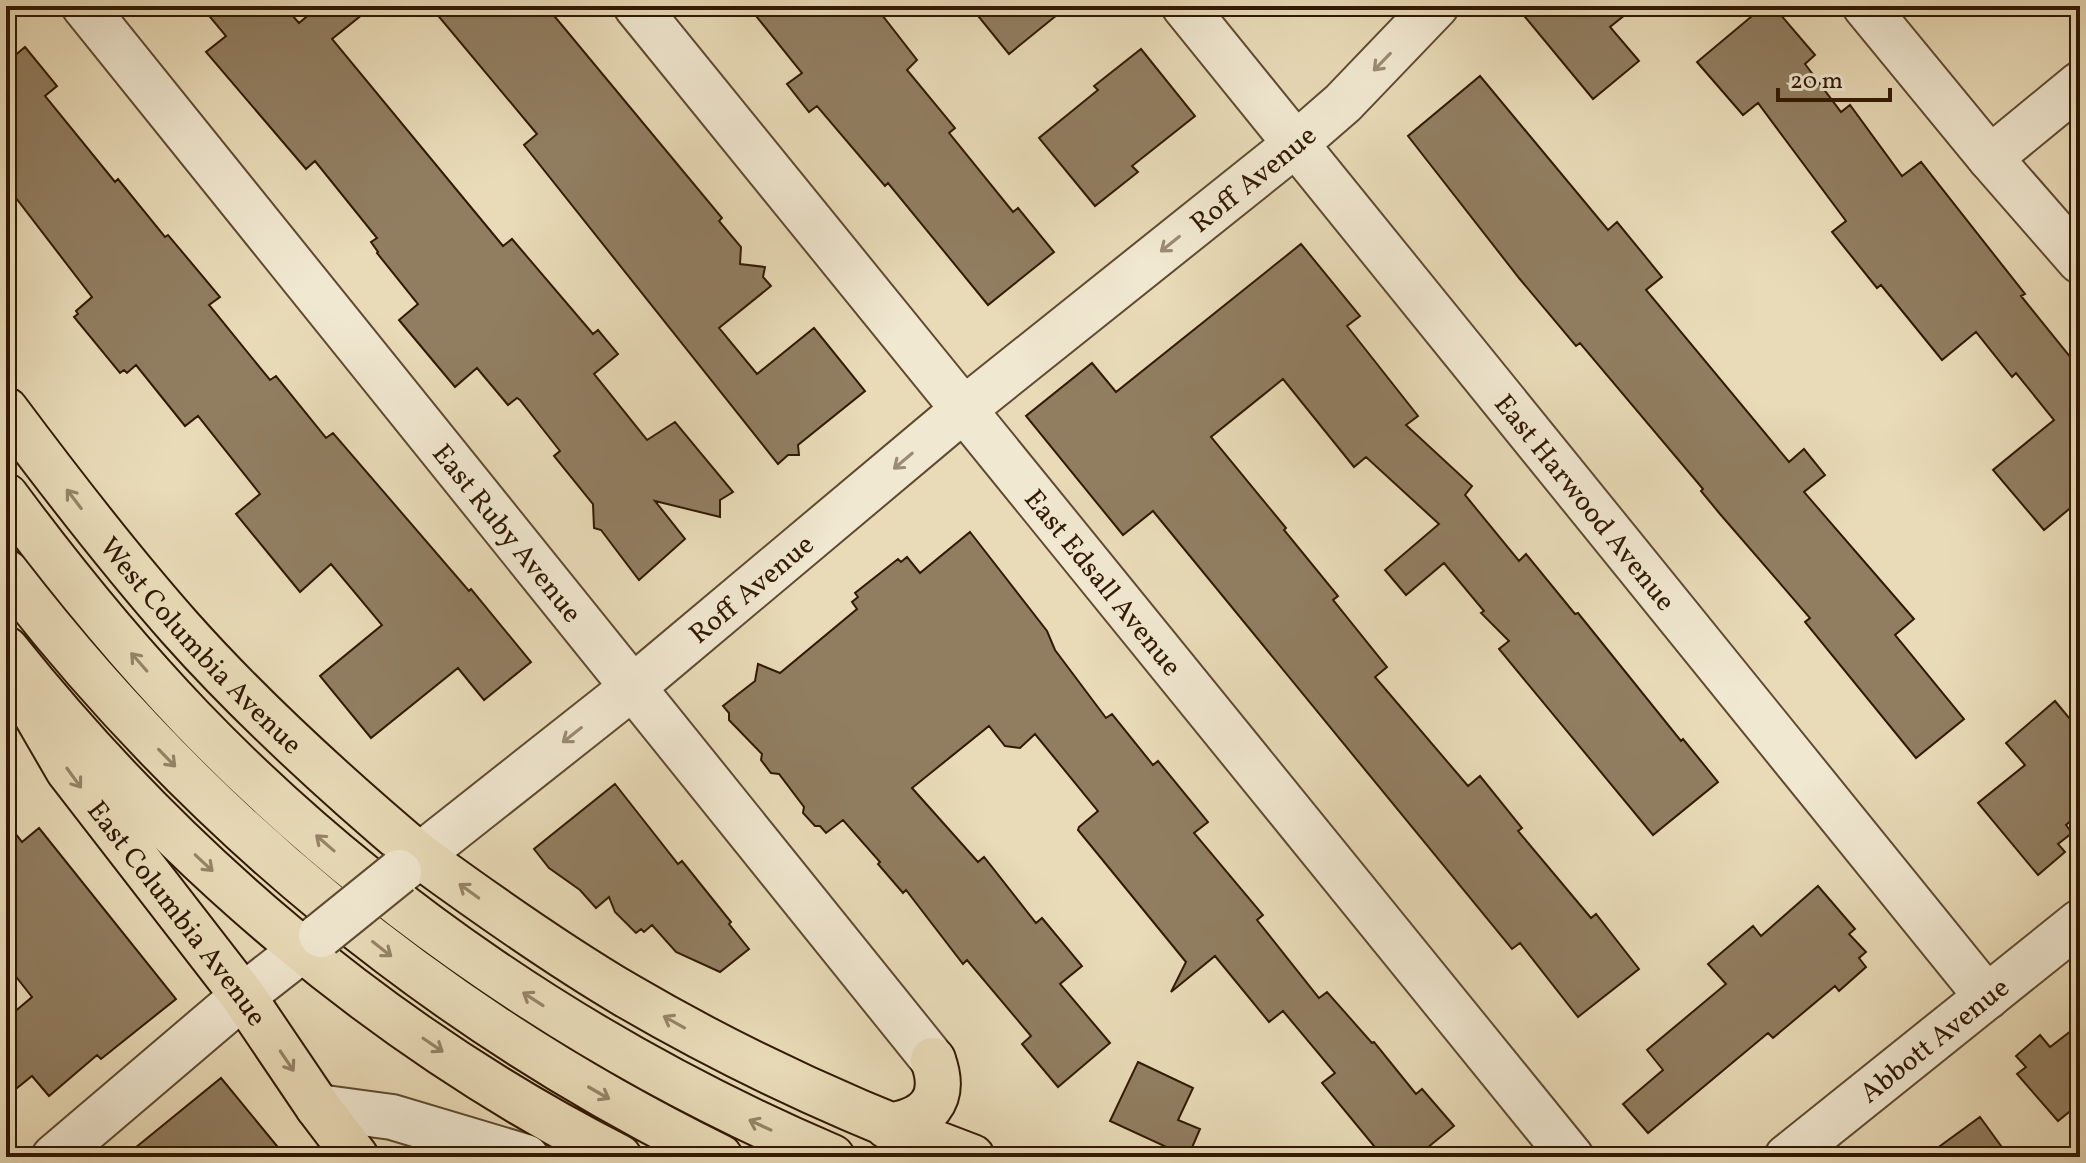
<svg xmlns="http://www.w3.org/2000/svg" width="2086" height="1163" font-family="Vollkorn,serif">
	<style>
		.building { fill: #917e61; stroke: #311903; stroke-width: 2 }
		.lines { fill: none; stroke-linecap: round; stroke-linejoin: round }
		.minor-casing { stroke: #5f4a30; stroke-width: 48 }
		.major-casing { stroke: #311903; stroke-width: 48 }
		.highway-casing { stroke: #311903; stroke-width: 48 }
		.minor { stroke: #f1e8d1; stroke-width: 44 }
		.major { stroke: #e9dbb8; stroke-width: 44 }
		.highway { stroke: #e9dbb8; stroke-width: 44 }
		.minor-bridge-casing { stroke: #5f4a30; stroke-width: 48; stroke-linecap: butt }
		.minor-bridge { stroke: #f1e8d1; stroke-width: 44 }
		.oneway { stroke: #9b8b74 }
		.oneway2 { stroke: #968467 }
		.labels { text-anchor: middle; stroke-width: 6; stroke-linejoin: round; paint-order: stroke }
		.street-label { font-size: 28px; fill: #311903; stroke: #f1e8d1 }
	</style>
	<rect width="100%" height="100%" fill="#e9dbb8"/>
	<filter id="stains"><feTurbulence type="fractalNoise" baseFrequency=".0025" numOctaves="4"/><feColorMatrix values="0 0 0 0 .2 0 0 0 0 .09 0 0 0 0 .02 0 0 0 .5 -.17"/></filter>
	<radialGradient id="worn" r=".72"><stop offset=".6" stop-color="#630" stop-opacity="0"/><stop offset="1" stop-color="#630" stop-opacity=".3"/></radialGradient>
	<!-- building -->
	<path class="building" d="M 201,6 L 284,6 L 299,23 L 319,6 L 373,6 L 332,39 L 503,246 L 512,239 L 593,334 L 598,330 L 618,354 L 594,374 L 647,440 L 675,422 L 733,492 L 720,500 L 720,517 L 655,501 L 685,539 L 639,580 L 601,530 L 594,528 L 593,504 L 554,456 L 560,451 L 520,400 L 517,398 L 508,405 L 477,368 L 455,387 L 399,320 L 418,304 L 377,253 L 378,252 L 371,242 L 377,238 L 315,161 L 306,169 L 206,52 L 226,36 Z
		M 430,6 L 546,6 L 722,218 L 719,221 L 741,247 L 740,264 L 765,267 L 763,277 L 771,286 L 719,328 L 757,374 L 814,328 L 865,391 L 798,445 L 799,455 L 788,455 L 778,464 L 524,145 L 537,134 Z
		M 748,6 L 875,6 L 917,60 L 907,70 L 955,128 L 949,133 L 1013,212 L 1018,208 L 1054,252 L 988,305 L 888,183 L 885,186 L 817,106 L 809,112 L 787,84 L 802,73 Z
		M 970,6 L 1068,6 L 1009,54 Z
		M 1516,6 L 1636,6 L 1610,27 L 1639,61 L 1593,99 Z
		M 1764,6 L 1773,6 L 1815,55 L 1805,64 L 1841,112 L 1850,105 L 1902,176 L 1921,162 L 2025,294 L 2021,296 L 2080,369 L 2080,500 L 2044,530 L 1993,470 L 2054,420 L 2016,373 L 2012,377 L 1976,332 L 1942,360 L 1881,285 L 1877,288 L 1832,232 L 1846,221 L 1758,103 L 1743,115 L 1697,62 Z
		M 25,47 L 57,86 L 45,96 L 115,182 L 118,179 L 165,237 L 168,235 L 220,297 L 209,305 L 270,380 L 276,376 L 326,438 L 333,433 L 469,591 L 471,589 L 531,662 L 484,700 L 458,668 L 371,738 L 320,676 L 382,625 L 331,564 L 300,592 L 236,514 L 260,494 L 198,416 L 185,426 L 136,365 L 127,373 L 124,370 L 120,373 L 74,317 L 78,314 L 76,311 L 92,297 L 6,185 L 6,63 Z
		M 1141,49 L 1195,116 L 1132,166 L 1138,172 L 1095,206 L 1039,138 L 1098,90 L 1094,86 Z
		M 1480,76 L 1608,230 L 1617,222 L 1662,277 L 1646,290 L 1789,462 L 1804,449 L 1825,475 L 1804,492 L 1914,619 L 1895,635 L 1964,719 L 1916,758 L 1805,622 L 1810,618 L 1720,514 L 1701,491 L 1703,489 L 1580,343 L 1576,346 L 1519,278 L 1408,136 Z
		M 1301,244 L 1360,316 L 1347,326 L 1418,416 L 1406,425 L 1472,486 L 1465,495 L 1519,561 L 1526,554 L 1575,614 L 1578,613 L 1681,741 L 1683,739 L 1718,782 L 1653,835 L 1499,649 L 1509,641 L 1481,613 L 1484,611 L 1444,563 L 1406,595 L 1385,570 L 1439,524 L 1366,457 L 1354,467 L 1283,379 L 1211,437 L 1286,528 L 1284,530 L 1338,596 L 1333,600 L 1387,667 L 1375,677 L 1468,786 L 1480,776 L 1522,828 L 1518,831 L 1591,918 L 1596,914 L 1639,969 L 1578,1017 L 1520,943 L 1512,949 L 1153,511 L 1123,535 L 1026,416 L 1092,363 L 1116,392 Z
		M 970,532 L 1047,631 L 1055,650 L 1106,718 L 1112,714 L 1153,765 L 1158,761 L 1208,822 L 1194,833 L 1263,915 L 1257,920 L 1319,998 L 1327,992 L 1372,1043 L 1374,1042 L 1416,1094 L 1422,1089 L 1454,1126 L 1416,1157 L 1383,1157 L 1322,1083 L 1335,1073 L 1283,1011 L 1269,1022 L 1215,956 L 1171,992 L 1186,962 L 1078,830 L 1079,827 L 1098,811 L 1035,734 L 1020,748 L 1005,746 L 989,726 L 912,788 L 978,862 L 984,857 L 1036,923 L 1042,918 L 1082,966 L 1060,984 L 1110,1043 L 1058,1087 L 1022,1044 L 1031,1036 L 967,960 L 963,964 L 906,890 L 903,893 L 878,864 L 880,862 L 843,820 L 826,833 L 820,826 L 815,826 L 803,813 L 804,807 L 779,774 L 771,773 L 761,760 L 762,754 L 729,720 L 729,713 L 723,706 L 755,681 L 758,664 L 780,673 L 857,609 L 852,602 L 858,597 L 855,593 L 898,559 L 901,562 L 907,557 L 920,573 Z
		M 2055,701 L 2080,731 L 2080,813 L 2066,825 L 2072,833 L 2058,844 L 2065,852 L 2038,875 L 1978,803 L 2025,765 L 2006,743 Z
		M 615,784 L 678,864 L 682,861 L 731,922 L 729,924 L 749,949 L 720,972 L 676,952 L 652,925 L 644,932 L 641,929 L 636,933 L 615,912 L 609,897 L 596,908 L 580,890 L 549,868 L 534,849 Z
		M 6,821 L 22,842 L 39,828 L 176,999 L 101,1059 L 97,1055 L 49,1096 L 32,1076 L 6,1097 L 6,1019 L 32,997 L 6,964 Z
		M 1818,886 L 1855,929 L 1849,934 L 1866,952 L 1859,958 L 1866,967 L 1839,991 L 1835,986 L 1773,1038 L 1768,1033 L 1648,1133 L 1623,1104 L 1663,1070 L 1647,1050 L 1726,984 L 1708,964 L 1753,926 L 1761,936 Z
		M 2080,1024 L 2080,1103 L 2058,1121 L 2017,1074 L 2026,1067 L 2016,1056 L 2040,1035 L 2050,1047 Z
		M 1138,1062 L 1193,1088 L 1178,1120 L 1200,1129 L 1188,1157 L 1110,1121 Z
		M 221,1078 L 286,1157 L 124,1157 Z
		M 1980,1117 L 2009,1157 L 1925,1157 Z"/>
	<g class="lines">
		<defs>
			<g id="minor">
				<path id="s1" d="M 84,6 L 933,1060"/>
				<path id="s2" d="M 636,6 L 1571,1157"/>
				<path id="s3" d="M 1184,6 L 1987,997"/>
				<path d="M 1865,6 L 1990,158 L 2080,261"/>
				<path d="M 1990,158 L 2080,84"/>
				<path id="s4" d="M 399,872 L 633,687 L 963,410 L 1297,143 L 1343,103 L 1436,6"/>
				<path d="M 318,1107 L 392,1117 L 526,1157"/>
				<path d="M 54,1157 L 243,996 L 321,935"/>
				<path id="s5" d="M 1787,1157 L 2080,922"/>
			</g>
			<g id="major">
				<path id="s6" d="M 6,410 C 62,485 119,559 181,629 C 254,711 336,785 420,856"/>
				<path id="s7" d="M 13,675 L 68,770 L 243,996 L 318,1107 L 356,1157"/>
			</g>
			<path id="highway" d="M 6,496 C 64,574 125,649 192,719 C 372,906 593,1055 832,1157
				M 6,572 C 197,820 439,1019 720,1157
				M 6,649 C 172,857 381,1036 619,1157
				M 420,856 C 487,905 555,953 626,995 C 737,1060 852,1113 972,1157
				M 887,1126 C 926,1121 948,1101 933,1060"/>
		</defs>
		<!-- minor casing -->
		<use href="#minor" class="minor-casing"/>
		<!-- major casing -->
		<use href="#major" class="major-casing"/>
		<!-- highway casing -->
		<use href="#highway" class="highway-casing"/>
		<!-- minor -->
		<use href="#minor" class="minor"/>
		<!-- major -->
		<use href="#major" class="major"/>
		<!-- highway -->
		<use href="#highway" class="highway"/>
		<defs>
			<path id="minor-bridge" d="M 321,935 L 399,872"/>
		</defs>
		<!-- minor-bridge casing -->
		<use href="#minor-bridge" class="minor-bridge-casing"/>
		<!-- minor-bridge -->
		<use href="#minor-bridge" class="minor-bridge"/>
	</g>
	<!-- one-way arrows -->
	<defs><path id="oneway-shaft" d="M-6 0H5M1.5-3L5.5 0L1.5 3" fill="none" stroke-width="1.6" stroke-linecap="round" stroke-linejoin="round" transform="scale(2)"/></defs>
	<g class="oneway">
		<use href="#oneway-shaft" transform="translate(1382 62) rotate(134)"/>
		<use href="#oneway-shaft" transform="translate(1170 244) rotate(141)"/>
		<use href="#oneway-shaft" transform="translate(903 461) rotate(140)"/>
		<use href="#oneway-shaft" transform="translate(572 735) rotate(142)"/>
	</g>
	<g class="oneway2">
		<use href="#oneway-shaft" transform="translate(74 499) rotate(-127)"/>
		<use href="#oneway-shaft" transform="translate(139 662) rotate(-131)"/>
		<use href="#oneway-shaft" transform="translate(167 758) rotate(46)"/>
		<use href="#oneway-shaft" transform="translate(74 778) rotate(54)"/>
		<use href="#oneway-shaft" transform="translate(325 843) rotate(-139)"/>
		<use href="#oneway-shaft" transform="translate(204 863) rotate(43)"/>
		<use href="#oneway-shaft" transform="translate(469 891) rotate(-144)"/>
		<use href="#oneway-shaft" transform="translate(382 949) rotate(38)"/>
		<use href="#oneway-shaft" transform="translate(533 999) rotate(-147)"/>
		<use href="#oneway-shaft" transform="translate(674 1022) rotate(-151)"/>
		<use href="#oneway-shaft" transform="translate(433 1045) rotate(34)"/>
		<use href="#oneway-shaft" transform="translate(287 1061) rotate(56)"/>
		<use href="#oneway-shaft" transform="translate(599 1093) rotate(30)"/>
		<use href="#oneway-shaft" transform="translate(760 1125) rotate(-155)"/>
	</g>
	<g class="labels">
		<!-- street labels -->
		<g class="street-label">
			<text dy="10" stroke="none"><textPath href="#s4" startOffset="1100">Roff Avenue</textPath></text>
			<text dy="10" stroke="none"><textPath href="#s3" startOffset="638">East Harwood Avenue</textPath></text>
			<text dy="10" stroke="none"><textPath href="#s1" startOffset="676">East Ruby Avenue</textPath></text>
			<text dy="10" stroke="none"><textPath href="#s2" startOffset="742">East Edsall Avenue</textPath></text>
			<text dy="10" stroke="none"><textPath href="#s4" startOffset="452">Roff Avenue</textPath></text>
			<text dy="10" stroke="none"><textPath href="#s6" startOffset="306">West Columbia Avenue</textPath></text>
			<text dy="10" stroke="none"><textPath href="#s7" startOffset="290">East Columbia Avenue</textPath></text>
			<text dy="10" stroke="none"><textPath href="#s5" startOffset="188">Abbott Avenue</textPath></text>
		</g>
	</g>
	<!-- margin -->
	<rect width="2086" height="1163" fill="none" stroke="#e9dbb8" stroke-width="32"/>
	<rect x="8" y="8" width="2070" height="1147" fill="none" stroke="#311903" stroke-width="4"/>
	<rect x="16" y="16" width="2054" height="1131" fill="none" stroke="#311903" stroke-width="2"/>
	<!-- scale -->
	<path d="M1778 88v12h112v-12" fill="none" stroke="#311903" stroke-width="4"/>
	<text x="1790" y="88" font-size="24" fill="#311903" stroke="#f1e8d1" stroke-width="6" paint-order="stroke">20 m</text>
	<rect width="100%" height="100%" filter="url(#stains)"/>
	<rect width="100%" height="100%" fill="url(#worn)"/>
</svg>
